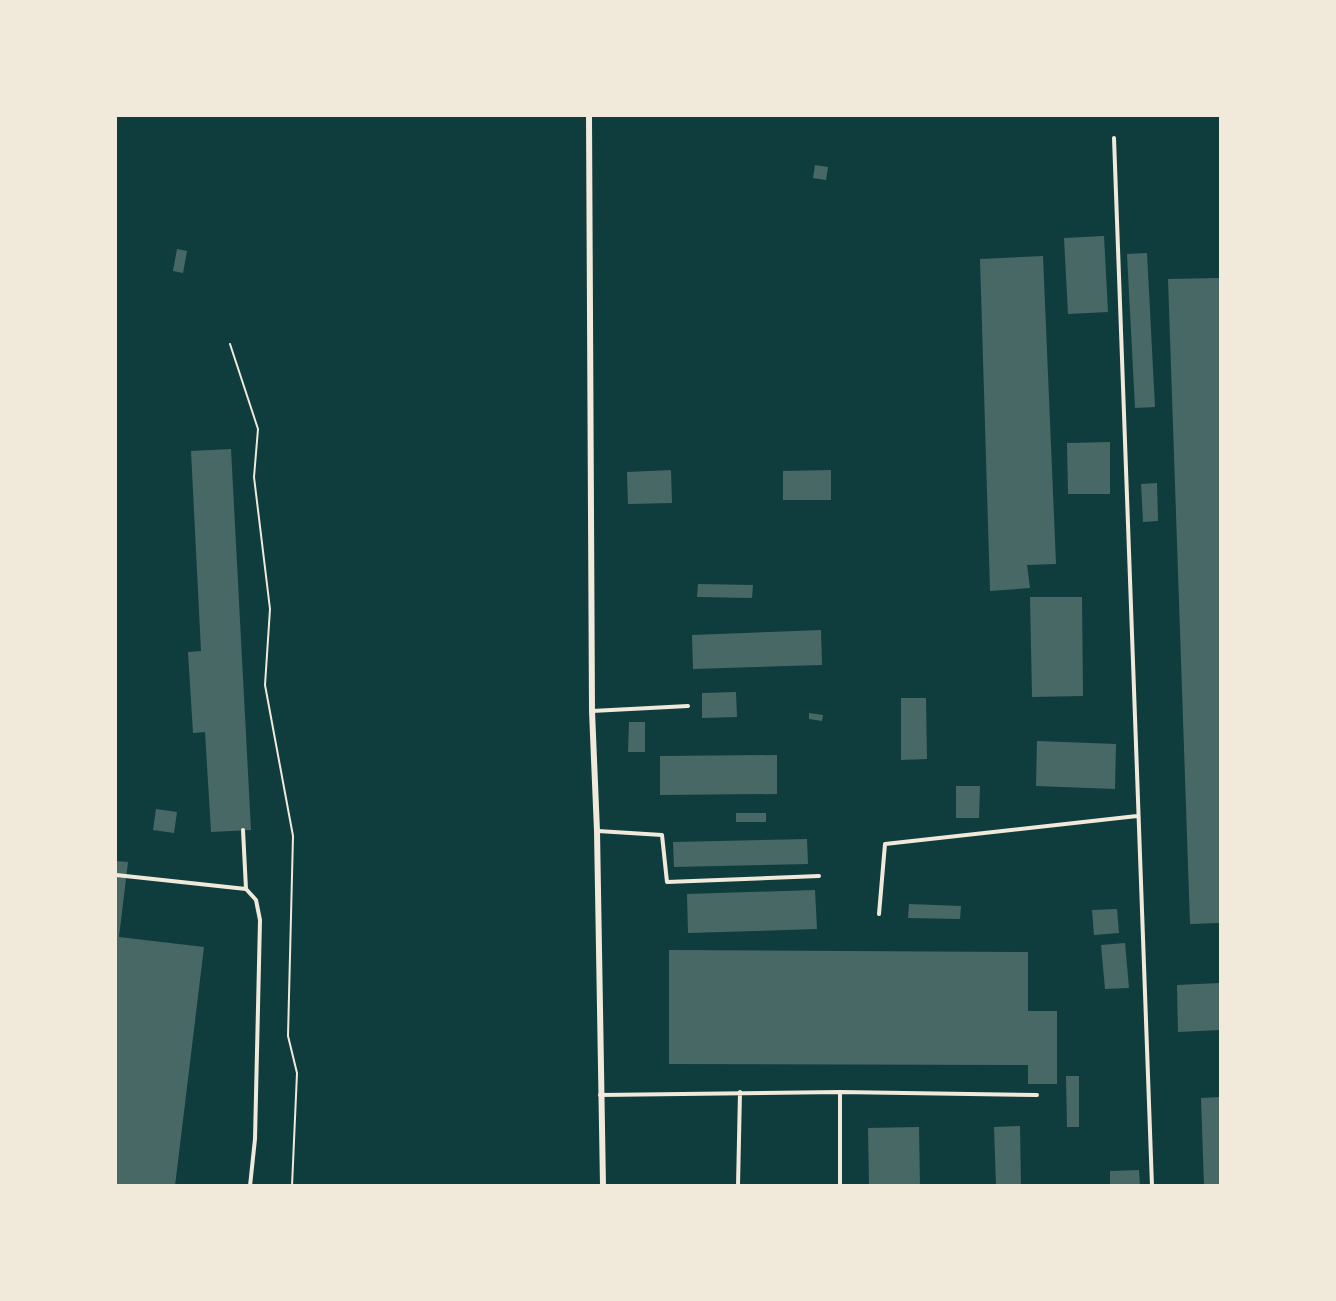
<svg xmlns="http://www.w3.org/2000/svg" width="1336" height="1301" font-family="'Source Sans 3',sans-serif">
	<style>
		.building { fill: #486865 }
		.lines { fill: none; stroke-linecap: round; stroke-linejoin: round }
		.path { stroke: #f1e9da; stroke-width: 2 }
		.service { stroke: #f1e9da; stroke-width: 4 }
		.minor { stroke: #f1e9da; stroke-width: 6 }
	</style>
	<rect width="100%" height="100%" fill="#0f3d3e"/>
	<!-- building -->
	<path class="building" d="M 815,165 L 828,167 L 826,180 L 813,178 Z
		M 1104,236 L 1108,312 L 1068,314 L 1064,238 Z
		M 177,249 L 187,251 L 183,273 L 173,271 Z
		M 1147,253 L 1155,407 L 1135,408 L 1127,254 Z
		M 1043,256 L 1056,564 L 1027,565 L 1030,588 L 990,591 L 980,259 Z
		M 1220,278 L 1220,923 L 1190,924 L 1168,279 Z
		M 1110,442 L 1110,494 L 1068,494 L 1067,443 Z
		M 231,449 L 251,830 L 211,832 L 205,732 L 193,733 L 188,652 L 201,651 L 191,451 Z
		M 671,470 L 672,503 L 628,504 L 627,472 Z
		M 831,470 L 831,500 L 783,500 L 783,471 Z
		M 1157,483 L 1158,521 L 1143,522 L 1141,484 Z
		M 698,584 L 753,585 L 752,598 L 697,597 Z
		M 1030,597 L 1082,597 L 1083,696 L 1032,697 Z
		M 821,630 L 822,665 L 693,669 L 692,635 Z
		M 736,692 L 737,717 L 702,718 L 702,693 Z
		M 901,698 L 926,698 L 927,759 L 901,760 Z
		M 809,713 L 823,715 L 822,721 L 809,719 Z
		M 629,722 L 645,722 L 645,752 L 628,752 Z
		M 1037,741 L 1116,744 L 1115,789 L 1036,786 Z
		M 777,755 L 777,794 L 660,795 L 660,756 Z
		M 956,786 L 980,786 L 979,818 L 956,818 Z
		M 156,809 L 177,812 L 174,833 L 153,830 Z
		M 736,813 L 766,813 L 766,822 L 736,822 Z
		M 807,839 L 808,864 L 674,867 L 673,842 Z
		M 116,861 L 128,862 L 119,937 L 204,947 L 175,1186 L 116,1186 Z
		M 815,890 L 817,929 L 688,933 L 687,894 Z
		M 909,904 L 961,906 L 960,919 L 908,918 Z
		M 1117,909 L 1119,933 L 1094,935 L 1092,910 Z
		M 1125,943 L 1129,988 L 1105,989 L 1101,945 Z
		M 669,950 L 1028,952 L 1028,1011 L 1057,1011 L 1057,1084 L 1028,1084 L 1028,1065 L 669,1064 Z
		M 1220,983 L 1220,1030 L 1178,1032 L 1177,985 Z
		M 1066,1076 L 1079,1076 L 1079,1127 L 1067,1127 Z
		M 1220,1097 L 1220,1186 L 1204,1186 L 1201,1098 Z
		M 1020,1126 L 1021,1186 L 996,1186 L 994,1127 Z
		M 919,1127 L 920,1186 L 869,1186 L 868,1128 Z
		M 1139,1170 L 1140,1186 L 1110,1186 L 1110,1171 Z"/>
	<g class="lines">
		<!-- path -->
		<path class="path" d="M 230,344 L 258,429 L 254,477 L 270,609 L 265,685 L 293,836 L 288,1036 L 297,1073 L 292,1186"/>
		<!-- service -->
		<path class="service" d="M 1114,138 L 1152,1186
			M 592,711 L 688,706
			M 243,830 L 246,889
			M 598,831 L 662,835 L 667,882 L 819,876
			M 116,875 L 246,889 L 256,900 L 260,920 L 255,1139 L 250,1186
			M 879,914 L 885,844 L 1137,816
			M 600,1095 L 840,1092 L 1037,1095
			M 738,1186 L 740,1092
			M 840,1186 L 840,1092"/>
		<!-- minor -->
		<path class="minor" d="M 589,116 L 592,711 L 597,831 L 603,1186"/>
	</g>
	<!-- border -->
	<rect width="1336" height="1301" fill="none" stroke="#f1e9da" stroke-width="234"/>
</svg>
